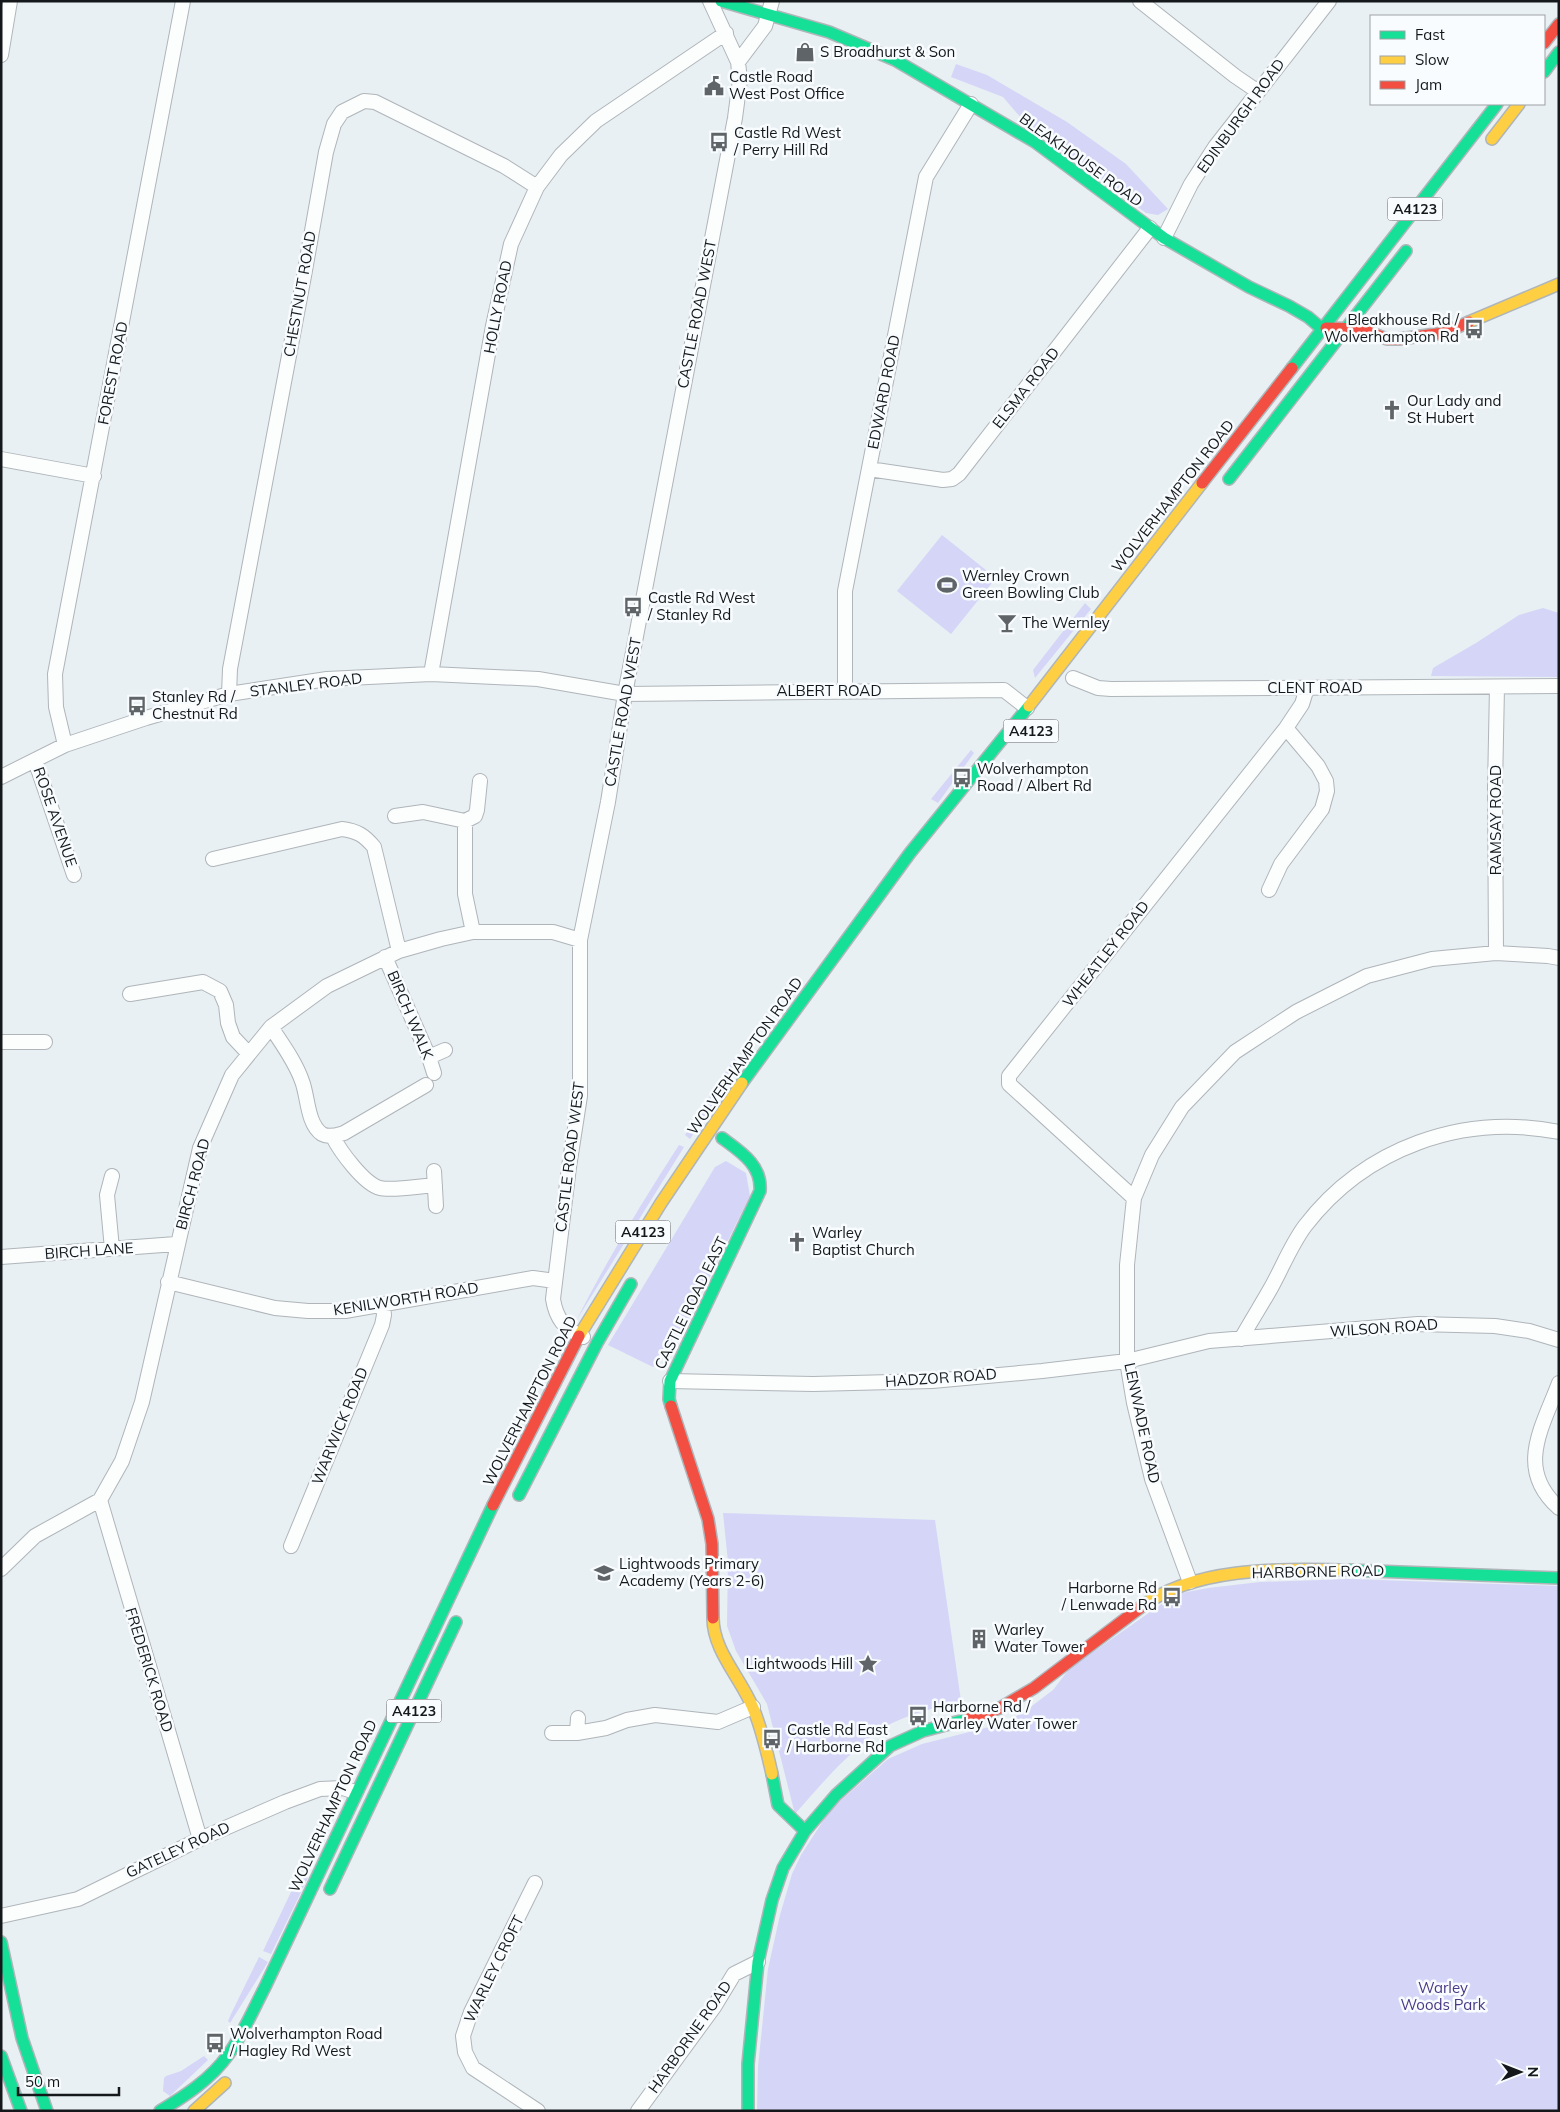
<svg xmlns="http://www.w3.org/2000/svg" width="1560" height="2112" font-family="Mulish,sans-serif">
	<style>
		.green { fill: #d5d5f7 }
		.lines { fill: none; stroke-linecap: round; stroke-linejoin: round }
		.street-casing { stroke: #afb5b9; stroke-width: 16 }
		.fast-casing { stroke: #afb5b9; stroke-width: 14 }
		.slow-casing { stroke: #afb5b9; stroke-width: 14 }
		.jam-casing { stroke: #afb5b9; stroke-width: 14 }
		.street { stroke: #fcfdfd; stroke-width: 14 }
		.fast { stroke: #16e098; stroke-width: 11 }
		.slow { stroke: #ffcf43; stroke-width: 11 }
		.jam { stroke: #f24e42; stroke-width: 11 }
		.labels { text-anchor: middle; stroke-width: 5; stroke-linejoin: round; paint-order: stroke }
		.shield { fill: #f9fcfe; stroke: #595c5f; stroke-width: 1 }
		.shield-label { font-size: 14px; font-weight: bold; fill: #14181b }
		.poi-label { font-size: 15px; fill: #14181b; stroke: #f9fcfe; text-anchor: start }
		.street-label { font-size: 15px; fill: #14181b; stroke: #f9fcfe }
		.park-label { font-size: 15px; fill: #4a3987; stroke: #f9fcfe }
	</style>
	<rect width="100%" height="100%" fill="#e8f0f4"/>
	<!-- green -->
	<path class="green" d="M 956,64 L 987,75 L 1067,122 L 1126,164 L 1168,209 L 1158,215 L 1146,213 L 1028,126 L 1003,97 L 951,77 Z
		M 942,535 L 996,578 L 951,634 L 897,591 Z
		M 1085,603 L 1091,609 L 1035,678 L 1033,670 Z
		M 1543,608 L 1559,613 L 1559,677 L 1431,676 L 1433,668 L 1476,643 L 1519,615 Z
		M 971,750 L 974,753 L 938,803 L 931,799 Z
		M 734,1059 L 740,1064 L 690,1139 L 685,1135 Z
		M 679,1145 L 684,1147 L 576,1321 C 607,1260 642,1202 679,1145 Z
		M 726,1161 L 746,1173 L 750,1196 L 674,1349 L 653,1367 L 608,1345 L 715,1167 Z
		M 723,1513 L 935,1520 L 961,1701 C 939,1707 903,1715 884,1728 C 850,1750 822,1783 795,1814 L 767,1704 L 736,1651 L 727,1626 L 728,1562 Z
		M 1349,1579 L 1559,1586 L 1559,2111 L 757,2111 L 758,2067 L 768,1969 L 780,1915 L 792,1874 L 801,1855 L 830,1810 L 888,1759 L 922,1744 L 1001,1724 L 1024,1712 L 1053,1690 L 1070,1668 L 1176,1594 L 1208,1588 L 1260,1582 Z
		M 300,1873 L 308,1878 L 271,1954 L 263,1951 Z
		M 259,1957 L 268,1962 L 230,2023 L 228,2021 L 231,2014 Z
		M 204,2056 L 208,2060 L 170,2096 L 163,2091 L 164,2078 L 166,2076 L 181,2071 Z"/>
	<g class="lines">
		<defs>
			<path id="street" d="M 1140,1 L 1235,76 L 1257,91
				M 1,55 L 10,1
				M 738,62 L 765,26 L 772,1
				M 1164,238 L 1191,184 L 1215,147 L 1329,1
				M 1,459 L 94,476
				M 869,469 L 943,480 L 952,479 L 959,474 L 1150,228
				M 431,674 L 493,326 L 511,244 L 537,187 L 561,155 L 596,121 L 726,33
				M 1073,678 L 1098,688 L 1111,689 L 1559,686
				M 845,692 L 845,591 L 926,177 L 971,104
				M 229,694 L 230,669 L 304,276 L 326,152 L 334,124 L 342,112 L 364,101 L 375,102 L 504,166 L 537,187
				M 65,745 L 56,707 L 55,674 L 183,1
				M 35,760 L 74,875
				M 1,777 L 65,745 L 146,718 L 229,694 L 327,679 L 431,674 L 538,679 L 625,694 L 1004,690 L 1027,708
				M 395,816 L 423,812 L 465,821 L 475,816 L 477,810 L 480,781
				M 465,821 L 465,894 L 473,932
				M 213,859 L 342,829 C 357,831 364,835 374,847 L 399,951
				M 1269,890 L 1281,864 L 1322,809 L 1327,791 L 1326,781 L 1318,766 L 1286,728
				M 1496,953 L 1495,788 L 1497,687
				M 385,957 L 429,1057 L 434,1073
				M 130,994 L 203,982 L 220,991 L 226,1005 L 228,1023 L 233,1037 L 248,1053
				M 271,1027 C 282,1044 295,1061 302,1081 C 308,1096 307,1124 322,1134 C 329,1138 337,1135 344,1133 L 426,1085
				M 1,1042 L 45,1042
				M 429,1057 L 445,1050
				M 333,1137 C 340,1151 364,1184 380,1188 C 392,1191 421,1186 435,1185
				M 434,1171 L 436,1206
				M 1134,1198 L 1009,1084 L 1009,1076 L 1286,728 L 1302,704 L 1307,688
				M 112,1249 L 107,1195 L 112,1176
				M 1,1257 L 176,1244
				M 168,1282 L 275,1308 L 308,1311 L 345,1311 L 533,1278 L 555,1281
				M 583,1337 C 564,1329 556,1318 553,1299 L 569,1167 L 580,1096 L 580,940 L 608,802 L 625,694 L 735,118 L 740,80 L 738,62 L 710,1
				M 1241,1339 C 1251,1321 1262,1304 1272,1286 C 1283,1266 1291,1245 1305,1226 C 1365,1148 1462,1113 1559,1132
				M 670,1381 L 813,1384 L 932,1381 L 1042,1371 L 1127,1361 L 1209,1341 L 1418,1324 L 1495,1326 L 1529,1331 L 1559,1340
				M 1559,1383 C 1542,1428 1515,1469 1559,1508
				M 100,1500 L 200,1839
				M 291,1546 L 382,1325 L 384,1315 L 383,1305
				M 1,1569 L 35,1536 L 100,1500 L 122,1461 L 142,1402 L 200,1148 L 232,1075 L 271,1027 L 327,986 L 399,951 L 441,939 L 473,932 L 553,932 L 580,940
				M 1190,1582 L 1152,1479 L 1134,1403 L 1127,1361 L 1127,1265 L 1134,1198 L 1152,1155 L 1182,1107 L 1235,1052 L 1296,1012 L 1367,976 L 1432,959 L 1496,953 L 1548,956 L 1559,958
				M 552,1733 L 577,1733 L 606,1728 L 627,1720 L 655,1715 L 718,1722 L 753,1707
				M 577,1733 L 578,1718
				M 535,1883 L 471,2012 L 463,2036 L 465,2052 L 473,2068 L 538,2111
				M 1,1916 L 78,1899 L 200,1839 L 285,1802 L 320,1789 L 343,1788 L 355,1792
				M 638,2111 L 714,2007 L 734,1974 L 758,1962"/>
			<path id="fast" d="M 721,1 L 829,32 L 895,60 L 1035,142 L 1164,238 L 1249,287 L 1289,306 L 1308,317 L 1321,328 L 1326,328
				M 1544,72 L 1559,52
				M 1292,368 L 1497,104
				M 1229,479 L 1406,251
				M 742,1083 L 910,853 L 1029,706
				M 671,1406 L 669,1399 L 670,1381 L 760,1191 C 762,1165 741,1152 722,1138
				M 519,1495 L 597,1343 L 631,1284
				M 1347,1570 L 1559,1578
				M 772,1774 L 778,1805 L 805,1831
				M 330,1889 L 456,1622
				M 1,1942 L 22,2038 L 47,2111
				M 1,2056 L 21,2111
				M 160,2111 C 185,2096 211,2079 228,2055 C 243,2034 253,2010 265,1987 L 493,1505
				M 748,2111 L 748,2064 L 758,1962 L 772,1900 L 783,1868 L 805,1831 L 836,1795 L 890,1746 L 923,1731 L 968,1719"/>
			<path id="slow" d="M 1492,139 L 1519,104
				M 1469,322 L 1559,284
				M 1029,706 L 1202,483
				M 579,1336 L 661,1203 L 742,1083
				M 1141,1607 C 1195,1566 1282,1569 1347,1570
				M 713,1618 C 713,1651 741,1678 753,1708 C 762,1729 767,1752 772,1774
				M 194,2111 L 225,2083"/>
			<path id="jam" d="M 1544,43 L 1559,24
				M 1326,328 L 1361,329 L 1387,339 L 1399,339 L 1444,333 L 1469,322
				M 1202,483 L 1292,368
				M 671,1406 L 708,1519 L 712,1544 L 713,1618
				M 493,1505 L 579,1336
				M 968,1719 L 1000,1708 L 1034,1688 L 1141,1607"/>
		</defs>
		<!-- street casing -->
		<use href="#street" class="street-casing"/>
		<!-- fast casing -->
		<use href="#fast" class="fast-casing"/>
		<!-- slow casing -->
		<use href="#slow" class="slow-casing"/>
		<!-- jam casing -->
		<use href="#jam" class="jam-casing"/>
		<!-- street -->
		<use href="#street" class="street"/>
		<!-- fast -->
		<use href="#fast" class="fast"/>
		<!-- slow -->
		<use href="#slow" class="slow"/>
		<!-- jam -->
		<use href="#jam" class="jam"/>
	</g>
	<!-- icons -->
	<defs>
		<symbol id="shop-bare" viewBox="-9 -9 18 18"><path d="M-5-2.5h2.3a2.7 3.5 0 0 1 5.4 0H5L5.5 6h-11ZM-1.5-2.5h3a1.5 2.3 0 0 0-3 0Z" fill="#5e6467" stroke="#f9fcfe" stroke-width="2.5" paint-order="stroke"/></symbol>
		<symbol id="civic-bare" viewBox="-9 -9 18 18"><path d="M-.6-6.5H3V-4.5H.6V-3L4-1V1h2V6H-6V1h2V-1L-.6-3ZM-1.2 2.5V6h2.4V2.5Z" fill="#5e6467" stroke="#f9fcfe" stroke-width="2.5" paint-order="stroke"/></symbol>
		<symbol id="bus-bare" viewBox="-9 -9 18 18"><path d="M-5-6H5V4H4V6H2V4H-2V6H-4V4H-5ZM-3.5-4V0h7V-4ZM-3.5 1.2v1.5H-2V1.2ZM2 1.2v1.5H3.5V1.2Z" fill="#5e6467" stroke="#f9fcfe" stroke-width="2.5" paint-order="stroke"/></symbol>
		<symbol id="church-bare" viewBox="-9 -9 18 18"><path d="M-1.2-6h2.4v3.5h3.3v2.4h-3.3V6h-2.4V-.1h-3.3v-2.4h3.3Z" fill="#5e6467" stroke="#f9fcfe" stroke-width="2.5" paint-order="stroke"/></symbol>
		<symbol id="stadium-bare" viewBox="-9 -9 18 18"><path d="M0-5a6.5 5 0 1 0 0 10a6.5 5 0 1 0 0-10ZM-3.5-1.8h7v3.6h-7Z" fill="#5e6467" stroke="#f9fcfe" stroke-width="2.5" paint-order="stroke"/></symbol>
		<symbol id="bar-bare" viewBox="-9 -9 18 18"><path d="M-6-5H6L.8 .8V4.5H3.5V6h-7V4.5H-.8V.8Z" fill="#5e6467" stroke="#f9fcfe" stroke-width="2.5" paint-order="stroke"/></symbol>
		<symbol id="school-bare" viewBox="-9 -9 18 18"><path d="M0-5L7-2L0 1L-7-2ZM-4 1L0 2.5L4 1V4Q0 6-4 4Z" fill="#5e6467" stroke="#f9fcfe" stroke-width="2.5" paint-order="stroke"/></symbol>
		<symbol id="building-bare" viewBox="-9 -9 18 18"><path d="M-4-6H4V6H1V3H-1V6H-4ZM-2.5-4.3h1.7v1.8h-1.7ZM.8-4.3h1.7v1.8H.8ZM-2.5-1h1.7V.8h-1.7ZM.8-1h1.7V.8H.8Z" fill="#5e6467" stroke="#f9fcfe" stroke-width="2.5" paint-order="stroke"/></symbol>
		<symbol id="sight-bare" viewBox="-9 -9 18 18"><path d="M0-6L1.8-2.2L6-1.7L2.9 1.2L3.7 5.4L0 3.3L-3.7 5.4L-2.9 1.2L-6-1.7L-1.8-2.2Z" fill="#5e6467" stroke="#f9fcfe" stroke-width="2.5" paint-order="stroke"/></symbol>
	</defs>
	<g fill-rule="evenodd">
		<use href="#shop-bare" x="791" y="38" width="28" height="28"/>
		<use href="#civic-bare" x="700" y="72" width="28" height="28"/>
		<use href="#bus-bare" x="705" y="128" width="28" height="28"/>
		<use href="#bus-bare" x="1460" y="315" width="28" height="28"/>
		<use href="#church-bare" x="1378" y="396" width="28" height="28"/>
		<use href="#stadium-bare" x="933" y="571" width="28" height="28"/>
		<use href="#bus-bare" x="619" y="593" width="28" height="28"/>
		<use href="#bar-bare" x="993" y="609" width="28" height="28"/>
		<use href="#bus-bare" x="123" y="692" width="28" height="28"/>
		<use href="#bus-bare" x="948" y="764" width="28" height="28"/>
		<use href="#church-bare" x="783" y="1228" width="28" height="28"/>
		<use href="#school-bare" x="590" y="1559" width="28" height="28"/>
		<use href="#bus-bare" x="1158" y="1583" width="28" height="28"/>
		<use href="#building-bare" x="965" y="1625" width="28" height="28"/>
		<use href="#sight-bare" x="854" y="1650" width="28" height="28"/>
		<use href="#bus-bare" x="904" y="1702" width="28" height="28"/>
		<use href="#bus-bare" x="758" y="1725" width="28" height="28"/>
		<use href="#bus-bare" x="201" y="2029" width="28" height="28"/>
	</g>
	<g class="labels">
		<!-- shield labels -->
		<g class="shield">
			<rect x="1387.5" y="197.5" width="55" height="23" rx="4"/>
			<rect x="1003.5" y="719.5" width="55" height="23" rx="4"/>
			<rect x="615.5" y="1220.5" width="55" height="23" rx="4"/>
			<rect x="386.5" y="1699.5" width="55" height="23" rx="4"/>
		</g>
		<g class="shield-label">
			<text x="1415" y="214">A4123</text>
			<text x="1031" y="736">A4123</text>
			<text x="643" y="1237">A4123</text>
			<text x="414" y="1716">A4123</text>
		</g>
		<!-- poi labels -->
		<g class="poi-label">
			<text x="820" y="57">S Broadhurst &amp; Son</text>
			<text x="729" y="82">Castle Road<tspan x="729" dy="17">West Post Office</tspan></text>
			<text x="734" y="138">Castle Rd West<tspan x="734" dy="17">/ Perry Hill Rd</tspan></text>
			<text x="1459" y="325" text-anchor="end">Bleakhouse Rd /<tspan x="1459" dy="17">Wolverhampton Rd</tspan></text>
			<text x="1407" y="406">Our Lady and<tspan x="1407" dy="17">St Hubert</tspan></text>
			<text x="962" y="581">Wernley Crown<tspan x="962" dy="17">Green Bowling Club</tspan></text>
			<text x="648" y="603">Castle Rd West<tspan x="648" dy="17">/ Stanley Rd</tspan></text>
			<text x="1022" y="628">The Wernley</text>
			<text x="152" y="702">Stanley Rd /<tspan x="152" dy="17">Chestnut Rd</tspan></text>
			<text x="977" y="774">Wolverhampton<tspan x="977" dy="17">Road / Albert Rd</tspan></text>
			<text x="812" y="1238">Warley<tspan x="812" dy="17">Baptist Church</tspan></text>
			<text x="619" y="1569">Lightwoods Primary<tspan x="619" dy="17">Academy (Years 2-6)</tspan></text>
			<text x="1157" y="1593" text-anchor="end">Harborne Rd<tspan x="1157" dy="17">/ Lenwade Rd</tspan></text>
			<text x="994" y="1635">Warley<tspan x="994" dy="17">Water Tower</tspan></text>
			<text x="853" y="1669" text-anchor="end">Lightwoods Hill</text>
			<text x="933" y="1712">Harborne Rd /<tspan x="933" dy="17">Warley Water Tower</tspan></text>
			<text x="787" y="1735">Castle Rd East<tspan x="787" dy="17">/ Harborne Rd</tspan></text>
			<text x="230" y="2039">Wolverhampton Road<tspan x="230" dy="17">/ Hagley Rd West</tspan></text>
		</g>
		<!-- street labels -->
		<g class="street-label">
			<text transform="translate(1241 116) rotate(-54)" y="5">EDINBURGH ROAD</text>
			<text transform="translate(1081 160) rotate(36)" y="5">BLEAKHOUSE ROAD</text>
			<text transform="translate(300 294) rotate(-80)" y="5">CHESTNUT ROAD</text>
			<text transform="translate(498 307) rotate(-79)" y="5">HOLLY ROAD</text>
			<text transform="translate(697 314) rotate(-79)" y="5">CASTLE ROAD WEST</text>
			<text transform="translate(113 373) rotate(-79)" y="5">FOREST ROAD</text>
			<text transform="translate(1026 388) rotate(-52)" y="5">ELSMA ROAD</text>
			<text transform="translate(884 392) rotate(-79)" y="5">EDWARD ROAD</text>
			<text transform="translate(1173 496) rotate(-52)" y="5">WOLVERHAMPTON ROAD</text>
			<text transform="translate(306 685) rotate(-7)" y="5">STANLEY ROAD</text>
			<text x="1315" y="693">CLENT ROAD</text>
			<text x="829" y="696">ALBERT ROAD</text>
			<text transform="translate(623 712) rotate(-80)" y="5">CASTLE ROAD WEST</text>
			<text transform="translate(55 817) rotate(71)" y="5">ROSE AVENUE</text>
			<text transform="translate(1496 820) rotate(-90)" y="5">RAMSAY ROAD</text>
			<text transform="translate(1106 954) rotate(-52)" y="5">WHEATLEY ROAD</text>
			<text transform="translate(410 1015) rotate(67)" y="5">BIRCH WALK</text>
			<text transform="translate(745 1056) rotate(-55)" y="5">WOLVERHAMPTON ROAD</text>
			<text transform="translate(570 1157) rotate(-83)" y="5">CASTLE ROAD WEST</text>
			<text transform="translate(193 1184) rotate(-75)" y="5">BIRCH ROAD</text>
			<text transform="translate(89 1251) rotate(-4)" y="5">BIRCH LANE</text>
			<text transform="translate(406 1299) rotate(-9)" y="5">KENILWORTH ROAD</text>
			<text transform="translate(691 1303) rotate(-64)" y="5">CASTLE ROAD EAST</text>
			<text transform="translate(1384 1328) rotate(-4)" y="5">WILSON ROAD</text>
			<text transform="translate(941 1378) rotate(-4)" y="5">HADZOR ROAD</text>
			<text transform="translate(530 1401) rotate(-63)" y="5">WOLVERHAMPTON ROAD</text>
			<text transform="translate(1142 1423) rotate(78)" y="5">LENWADE ROAD</text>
			<text transform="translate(340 1426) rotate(-68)" y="5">WARWICK ROAD</text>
			<text transform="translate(1318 1572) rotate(-1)" y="5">HARBORNE ROAD</text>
			<text transform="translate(149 1670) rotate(73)" y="5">FREDERICK ROAD</text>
			<text transform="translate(333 1806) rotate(-65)" y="5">WOLVERHAMPTON ROAD</text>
			<text transform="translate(178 1850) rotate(-25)" y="5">GATELEY ROAD</text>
			<text transform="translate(494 1969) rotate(-64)" y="5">WARLEY CROFT</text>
			<text transform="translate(690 2037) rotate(-55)" y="5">HARBORNE ROAD</text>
		</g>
		<!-- park labels -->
		<g class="park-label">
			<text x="1443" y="1993">Warley<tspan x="1443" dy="17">Woods Park</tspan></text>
		</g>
	</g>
	<!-- border -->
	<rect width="1560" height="2112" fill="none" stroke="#14181b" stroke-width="5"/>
	<!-- legend -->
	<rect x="1370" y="15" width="175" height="90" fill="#f9fcfe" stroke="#9da1a3"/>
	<rect x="1380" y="31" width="25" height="8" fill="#16e098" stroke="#9da1a3"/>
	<text x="1415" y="40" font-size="15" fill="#14181b">Fast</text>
	<rect x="1380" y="56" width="25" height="8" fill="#ffcf43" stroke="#9da1a3"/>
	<text x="1415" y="65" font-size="15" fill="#14181b">Slow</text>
	<rect x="1380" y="81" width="25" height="8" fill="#f24e42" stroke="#9da1a3"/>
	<text x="1415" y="90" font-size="15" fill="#14181b">Jam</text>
	<!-- north arrow -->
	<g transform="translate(1520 2072) rotate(90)" stroke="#f9fcfe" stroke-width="4" paint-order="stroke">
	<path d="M0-4L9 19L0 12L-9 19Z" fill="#14181b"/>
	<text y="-8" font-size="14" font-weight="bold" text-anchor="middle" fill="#14181b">N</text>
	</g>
	<!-- scale -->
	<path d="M18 2087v8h101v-8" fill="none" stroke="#14181b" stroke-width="2.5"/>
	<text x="25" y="2087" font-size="15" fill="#14181b" stroke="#f9fcfe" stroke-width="4" paint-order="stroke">50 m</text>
</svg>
